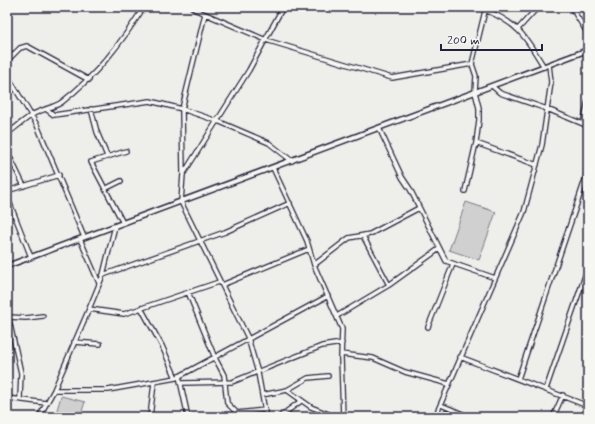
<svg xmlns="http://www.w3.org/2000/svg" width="595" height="424" font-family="Mynerve,sans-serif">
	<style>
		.green { fill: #d0d0d1; stroke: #797986 }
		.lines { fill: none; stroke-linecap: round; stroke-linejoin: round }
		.minor-casing { stroke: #22223b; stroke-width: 6 }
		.major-casing { stroke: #22223b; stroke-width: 7 }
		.minor { stroke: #f6f6f2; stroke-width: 3.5 }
		.major { stroke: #f6f6f2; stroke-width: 4 }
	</style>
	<rect width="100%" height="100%" fill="#eeeeeb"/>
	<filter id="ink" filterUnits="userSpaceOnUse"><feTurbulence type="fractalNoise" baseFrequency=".025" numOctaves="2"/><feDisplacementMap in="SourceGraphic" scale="8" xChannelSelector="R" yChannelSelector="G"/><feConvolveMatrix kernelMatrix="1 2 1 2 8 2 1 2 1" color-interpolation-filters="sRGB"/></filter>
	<g filter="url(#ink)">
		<!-- green -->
		<path class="green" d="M 466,202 L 496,212 L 479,260 L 449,250 Z
			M 61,396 L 85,402 L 80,417 L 55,417 Z"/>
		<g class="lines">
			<defs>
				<path id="minor" d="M 192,7 L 196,10 L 266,40 L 392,78 L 472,64
					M 571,7 L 588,34
					M 485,10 C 518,23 526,37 544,67
					M 205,14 L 182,109 L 183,174 L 181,202 L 248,338 L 258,373 L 266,417
					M 518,29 L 538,7
					M 7,61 L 20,48 L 27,46 L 89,80
					M 7,75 L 37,125 L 84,237
					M 492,86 L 500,93 L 547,109 L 588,126
					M 46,109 L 54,115 L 150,101 L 182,109 L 220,122 L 269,143 L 292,161
					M 91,109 L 97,132 L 107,156
					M 583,124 L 588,101
					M 379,128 L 402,177 L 410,189 L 446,261 L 495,278
					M 7,134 C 15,128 23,121 32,115 C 41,109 54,108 62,102 C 97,75 121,43 144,7
					M 476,143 L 537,165
					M 7,151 L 24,186
					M 273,168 L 307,241 L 314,265 L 342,329 L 341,358 L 343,417
					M 184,173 L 249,70 L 283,7
					M 105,189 L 121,181
					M 7,191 L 59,175
					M 465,191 L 476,143 L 479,120 L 479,108 L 475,92 L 476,76 L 472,64 L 486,7
					M 7,196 L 31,257
					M 123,223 L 91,162 L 126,151
					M 363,236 L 389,285
					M 80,239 L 99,283
					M 314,265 L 349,238 L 370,234 L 419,208
					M 103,275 L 225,232 L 290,203
					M 222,285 L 309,249
					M 188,292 L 215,358 L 224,375 L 227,403 L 237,413 L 265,410
					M 141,308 L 162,346 L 176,378
					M 89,309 L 124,314 L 219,282
					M 7,311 L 21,373 L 20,398
					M 337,316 L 389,285 L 439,249
					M 9,317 L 26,318 L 43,316
					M 428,327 L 453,264
					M 74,342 L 100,344
					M 341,354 L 373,358 L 405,372 L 449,384
					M 460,357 L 588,406
					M 179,376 L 188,417
					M 518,379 L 588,171
					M 182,383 L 232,382 L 322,346 L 342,343
					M 546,389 L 588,267
					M 54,390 L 108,390 L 176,378 L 328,296
					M 287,390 L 308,378 L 328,376
					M 262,395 L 287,390 L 311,407 L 336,417
					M 7,398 L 46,403
					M 441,405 L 470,417
					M 39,417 L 54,390 L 89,309 L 103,275 L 115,226
					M 150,417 L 154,383
					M 230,417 L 237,413
					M 279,417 L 301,401
					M 435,417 L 524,212 L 542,145 L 551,82 L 549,65
					M 553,417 L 563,395"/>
				<path id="major" d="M 7,266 L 588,50"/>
			</defs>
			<!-- minor casing -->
			<use href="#minor" class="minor-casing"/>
			<!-- major casing -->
			<use href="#major" class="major-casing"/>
			<!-- minor -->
			<use href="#minor" class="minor"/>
			<!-- major -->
			<use href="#major" class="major"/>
		</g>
	</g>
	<!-- margin -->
	<rect width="595" height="424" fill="none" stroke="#f6f6f2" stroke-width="24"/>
	<rect x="12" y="12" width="571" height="400" fill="none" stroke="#22223b" stroke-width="1.5" filter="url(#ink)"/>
	<!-- scale -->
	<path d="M441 44v6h101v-6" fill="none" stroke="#22223b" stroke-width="2"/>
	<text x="447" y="44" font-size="12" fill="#22223b" stroke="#f6f6f2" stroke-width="3" paint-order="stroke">200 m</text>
</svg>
